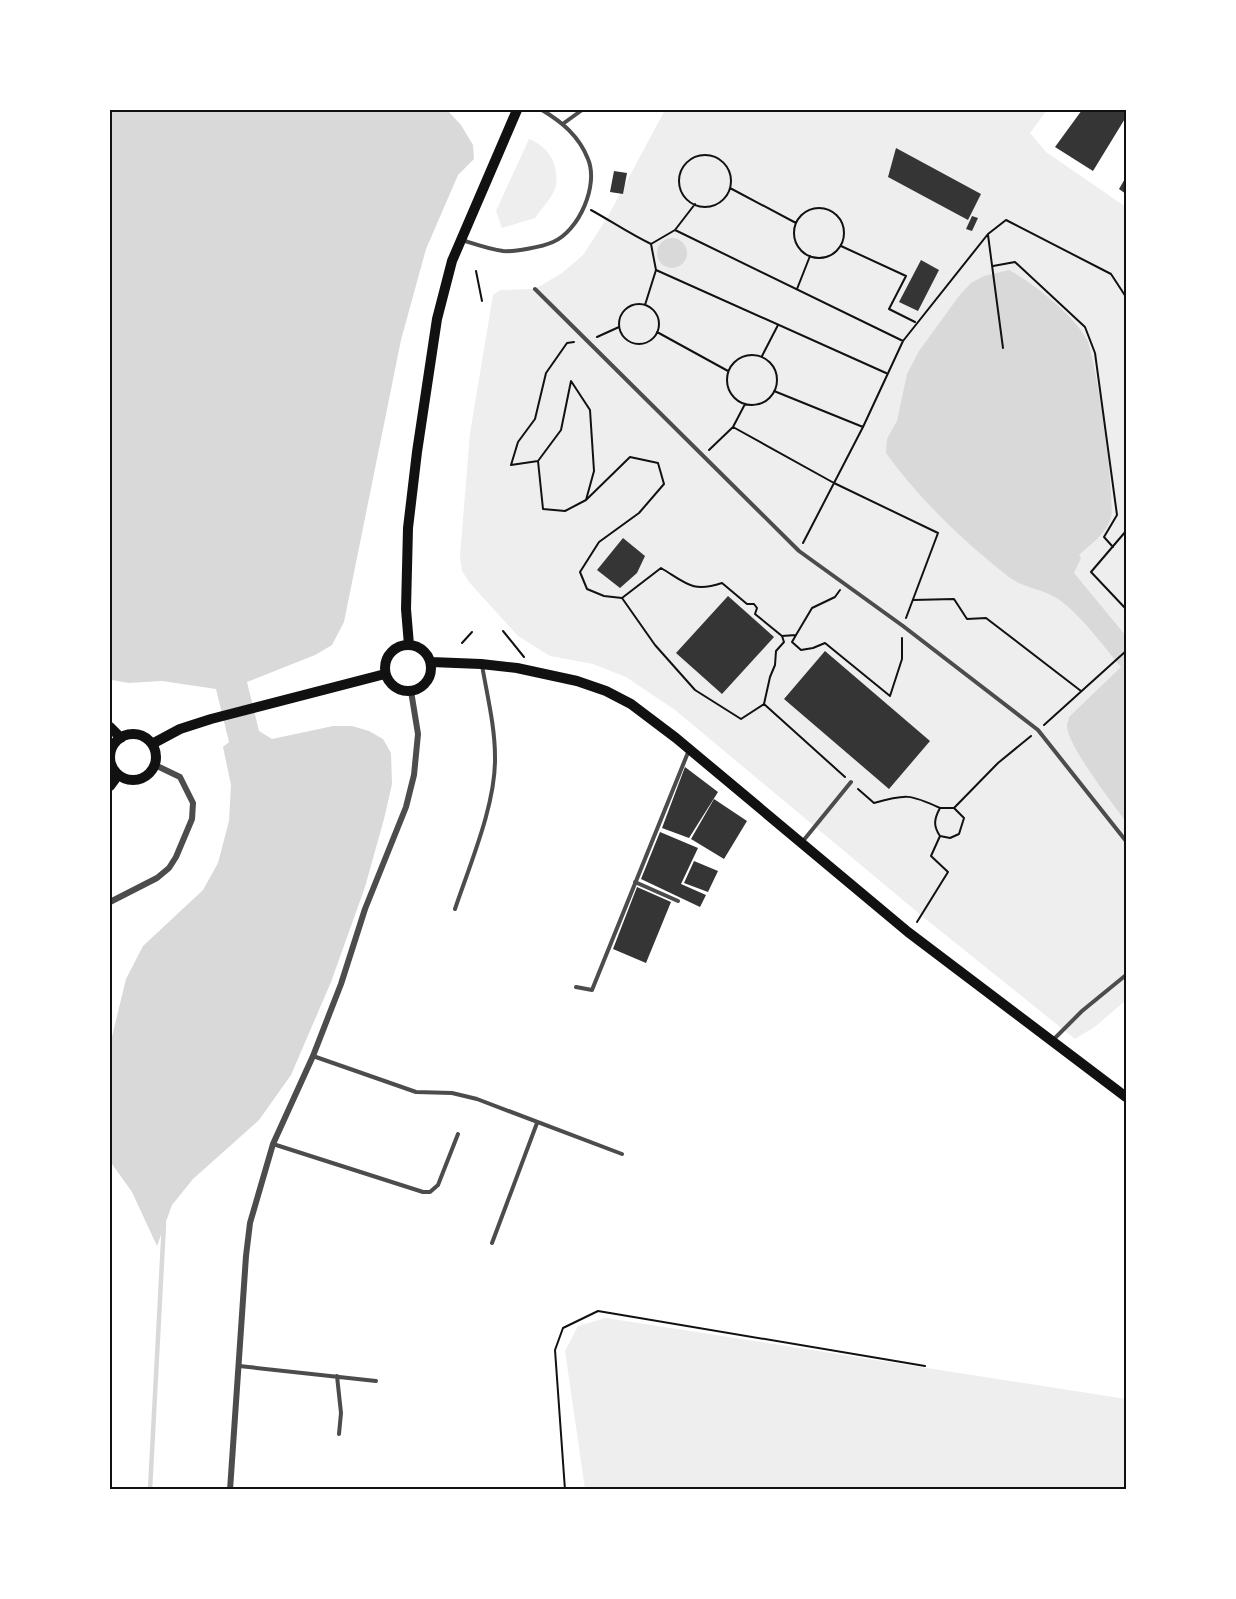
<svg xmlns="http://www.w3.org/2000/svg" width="1236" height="1599" font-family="Raleway,sans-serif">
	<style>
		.green { fill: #eee }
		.water { fill: #d9d9d9 }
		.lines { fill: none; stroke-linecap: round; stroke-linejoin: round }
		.stream { stroke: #d9d9d9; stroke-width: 4.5 }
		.building { fill: #353535 }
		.path { stroke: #111; stroke-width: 2 }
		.service { stroke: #4c4c4c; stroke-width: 4 }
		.minor { stroke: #4c4c4c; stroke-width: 6 }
		.secondary { stroke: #111; stroke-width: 10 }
		.neatline { fill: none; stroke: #111; stroke-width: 2 }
	</style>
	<rect width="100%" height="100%" fill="#fff"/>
	<!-- green -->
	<path class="green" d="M 665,110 L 1047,110 L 1030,133 L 1046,152 L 1126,207 L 1126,1000 L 1096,1026 L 1075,1039 L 922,916 L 675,710 L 626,677 L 593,664 L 550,656 L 518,636 L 469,582 L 462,571 L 460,556 L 470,433 L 493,295 L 500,290 L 535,289 L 562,273 L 583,255 L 607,218 Z
		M 529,139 C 548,146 559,164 556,185 C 554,196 541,209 535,218 L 502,228 L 496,211 Z
		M 606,1318 L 1126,1399 L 1126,1489 L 585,1489 L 565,1351 L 578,1326 Z"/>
	<!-- water -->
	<path class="water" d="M 110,110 L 447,110 L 461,125 L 473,145 L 474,159 L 458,175 L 426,249 L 401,340 L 344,622 L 332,645 L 315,655 L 247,682 L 259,731 L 272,739 L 333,726 L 352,726 L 369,731 L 383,739 L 391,753 L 392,784 L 384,819 L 365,887 L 331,982 L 291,1075 L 259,1120 L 193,1179 L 172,1205 L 157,1246 L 132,1192 L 112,1164 L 110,1153 L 110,1045 L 126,979 L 143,946 L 203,890 L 218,863 L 229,821 L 231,785 L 223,747 L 229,742 L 216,689 L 162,681 L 129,683 L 112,680 L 110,677 Z
		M657 253a15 15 0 1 1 30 0a15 15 0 1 1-30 0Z
		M 1009,270 C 1033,283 1074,315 1087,340 C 1096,357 1116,500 1111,517 C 1107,533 1091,544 1079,555 L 1081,558 L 1074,573 L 1126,636 L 1126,822 C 1114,805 1067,745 1067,726 C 1067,724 1069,719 1069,717 L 1121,667 C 1104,647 1087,623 1066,605 C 1047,588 1026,590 1009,577 C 964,542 919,499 886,453 L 887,439 L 897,421 L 907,374 L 919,351 L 959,296 L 971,283 L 984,276 Z"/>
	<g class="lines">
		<!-- stream -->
		<path class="stream" d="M 150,1490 L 164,1223"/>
	</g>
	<!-- building -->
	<path class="building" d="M 1082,110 L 1126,110 L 1126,117 L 1093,171 L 1055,147 Z
		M 896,148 L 981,194 L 968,220 L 888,177 Z
		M 614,171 L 627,173 L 623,194 L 610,192 Z
		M 1126,177 L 1126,194 L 1119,189 Z
		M 972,216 L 978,218 L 972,231 L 966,229 Z
		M 921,260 L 939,270 L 918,311 L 899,302 Z
		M 623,538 L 645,556 L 637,573 L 620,588 L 597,570 Z
		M 728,596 L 774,637 L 722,694 L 676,653 Z
		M 825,651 L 930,741 L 889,789 L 784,699 Z
		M 685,767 L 718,792 L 689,838 L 662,828 Z
		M 714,799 L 747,821 L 724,859 L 691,839 Z
		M 660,832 L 698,848 L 681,884 L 706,895 L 700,907 L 641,879 Z
		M 694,861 L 718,871 L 708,892 L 684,883 Z
		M 637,887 L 671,902 L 646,963 L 613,949 Z"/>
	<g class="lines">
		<!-- path -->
		<path class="path" d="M679 181a26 26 0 1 1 52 0a26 26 0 1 1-52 0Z
			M 730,188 L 796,223
			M794 233a25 25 0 1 1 50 0a25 25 0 1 1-50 0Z
			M 591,210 C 611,221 630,234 651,244
			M 675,230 L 695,204
			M 988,235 L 1003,348
			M 651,244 L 675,230 L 903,341
			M 651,244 L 656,270 L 886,373
			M 841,246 L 906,276 L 889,309 L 915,322
			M 993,266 L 1015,262 L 1085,327 L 1095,353 L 1117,515 L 1104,537 L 1113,547
			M 476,271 L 482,301
			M 797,289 L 810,256
			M619 324a20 20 0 1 1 40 0a20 20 0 1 1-40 0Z
			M 645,305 L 656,270
			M 657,332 L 728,371
			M 597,337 L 619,327
			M727 380a25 25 0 1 1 50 0a25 25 0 1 1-50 0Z
			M 762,356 L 778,325
			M 774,391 L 863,427
			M 745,404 L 733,427 L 834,483 L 938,533 L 906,618
			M 709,450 L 733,427
			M 538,461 L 511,465 L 518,442 L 535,419 L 546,373 L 567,343 L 574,342
			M 586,500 L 594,471 L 590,410 L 571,381 L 561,430 L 538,461 L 543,509 L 565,511 L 586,500 L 630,457 L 658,463 L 664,484 L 639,513 L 599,542 L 580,572 L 587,589 L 604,596 L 622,598 L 655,645 L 695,690 L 741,719 L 764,704 L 845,777
			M 1126,531 L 1091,572 L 1126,609
			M 803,543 L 863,427 L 903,341 L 988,234 L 1006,220 L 1111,274 L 1126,297
			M 622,598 L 661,568 C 686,583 692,593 722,583 L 747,604 L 754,604 L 757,608 L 755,614 L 782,636 L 796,635 L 812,608 L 835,597 L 840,590
			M 913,600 L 954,599 L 967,619 L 986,618 L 1081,691
			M 503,631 L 524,657
			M 796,635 L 792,642 L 801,650 L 813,648 L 825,643 L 890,696 L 902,659 L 902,638
			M 462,643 L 472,632
			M 764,704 L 770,677 L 775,665 L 776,651 L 784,642 L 782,636
			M 1044,725 L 1126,651
			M 858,789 L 874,803 C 906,794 910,794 940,808
			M 954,808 L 940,808 C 934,819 933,826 940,836 L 950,838 L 959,834 L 964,818 L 954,808 L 998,763 L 1031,736
			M 917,922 L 948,872 L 931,856 L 940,836
			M 565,1490 L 555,1350 L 563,1328 L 598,1311 L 925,1366"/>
		<!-- service -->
		<path class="service" d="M 564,123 L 582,110
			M 462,240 C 475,244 489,249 503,251 C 514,252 542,247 553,242 C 579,231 599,185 588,159 C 579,136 562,122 542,110
			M 535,289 L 799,551 L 903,626 L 1038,730 L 1126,841
			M 803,841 L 851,782
			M 635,882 L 678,901
			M 455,909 C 470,864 496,804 495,757 C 495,726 487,695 482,665
			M 576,987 L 592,990 L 689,750
			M 1053,1040 L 1082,1011 L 1126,975
			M 313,1056 L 416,1092 L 452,1093 L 477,1099 L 622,1154
			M 273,1144 L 423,1192 L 430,1192 L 438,1185 L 458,1134
			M 492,1243 L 537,1123
			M 239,1366 L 376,1381
			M 337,1376 L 341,1413 L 339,1434"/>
		<!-- minor -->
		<path class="minor" d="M 110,902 L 157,878 L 169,868 L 176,857 L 192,819 L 193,803 L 180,777 L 155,765
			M 230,1490 L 246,1256 L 250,1223 L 273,1144 L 313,1056 L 341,984 L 365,909 L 406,807 L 414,775 L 418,734 L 411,691"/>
		<!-- secondary -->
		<path class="secondary" d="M385 668a23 23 0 1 1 46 0a23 23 0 1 1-46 0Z
			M 409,645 L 406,609 L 408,528 L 417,452 L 437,319 L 452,261 L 517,110
			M 431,662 L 481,664 L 517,668 L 577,681 L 606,691 L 631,704 L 676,738 L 908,932 L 1126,1097
			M 110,727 L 121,738
			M110 757a23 23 0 1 1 46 0a23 23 0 1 1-46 0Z
			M 152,744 L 180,729 L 211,719 L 385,674
			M 110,786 L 118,775"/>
	</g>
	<!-- border -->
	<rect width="1236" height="1599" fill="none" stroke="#ffffff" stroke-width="222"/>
	<rect x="111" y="111" width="1014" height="1377" class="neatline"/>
</svg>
